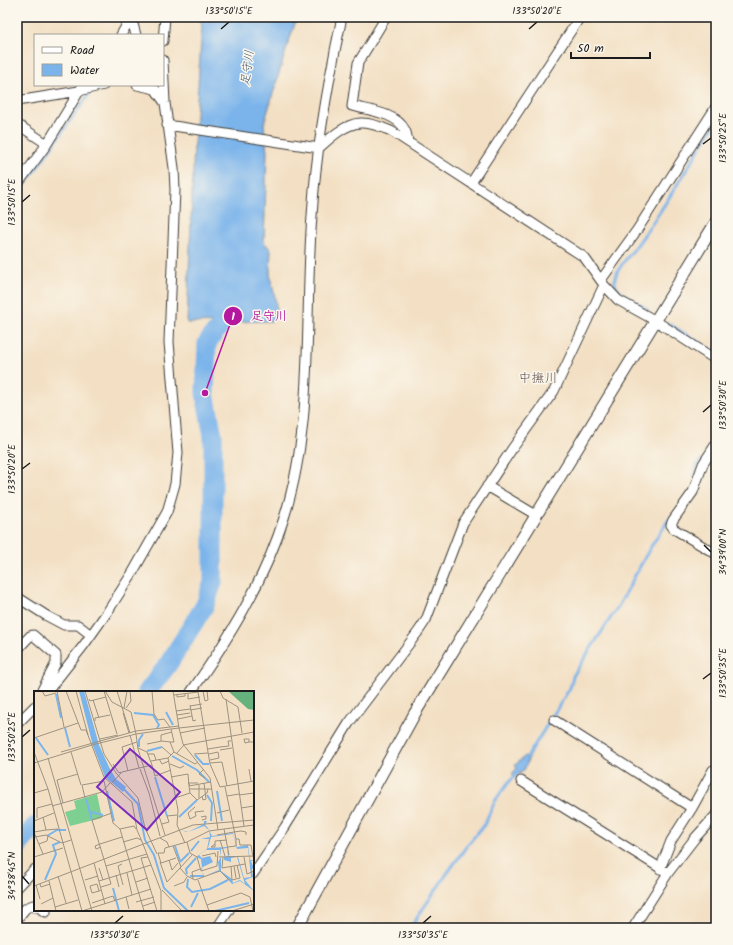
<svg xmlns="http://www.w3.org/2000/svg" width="733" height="945" font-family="Kalam,'Klee One',sans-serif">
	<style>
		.water { fill: #7ab4eb; stroke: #4b6884 }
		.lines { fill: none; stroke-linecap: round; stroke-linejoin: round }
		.stream { stroke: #7ab4eb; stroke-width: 3 }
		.river { stroke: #7ab4eb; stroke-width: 19 }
		.minor-casing { stroke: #3c3935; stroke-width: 11 }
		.tertiary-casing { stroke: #3c3935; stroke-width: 13 }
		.minor { stroke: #fff; stroke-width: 9 }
		.tertiary { stroke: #fff; stroke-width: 11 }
		.ticks { fill: none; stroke: #1c1c1c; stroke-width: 1.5 }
		.labels { text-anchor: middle; stroke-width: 3; stroke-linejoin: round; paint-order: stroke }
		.water-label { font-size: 12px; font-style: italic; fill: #42596f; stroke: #fbf7ec }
		.quarter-label { font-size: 13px; fill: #614f4c; stroke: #fbf7ec }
		.inset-river { fill: none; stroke: #7ab4eb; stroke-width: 2 }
		.inset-road { fill: none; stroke: #9d9281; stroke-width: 1 }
		.view { fill: #7b2cbf; fill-opacity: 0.15; stroke: #7b2cbf; stroke-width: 2 }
		.inset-edge { fill: none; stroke: #1c1c1c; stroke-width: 2 }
		.leader { fill: none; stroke: #b5179e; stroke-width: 1.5 }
		.callout-dot { fill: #b5179e; stroke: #fbf7ec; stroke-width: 1.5 }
		.mark-label { font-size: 12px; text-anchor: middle; font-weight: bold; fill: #fff }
		.callout-label { font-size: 12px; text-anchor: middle; font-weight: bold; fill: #b5179e; stroke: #fbf7ec; stroke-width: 3; stroke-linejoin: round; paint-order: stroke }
		.neatline { fill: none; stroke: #1c1c1c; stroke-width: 1.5 }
		.ticks-label { font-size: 10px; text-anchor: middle; fill: #1c1c1c }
	</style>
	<rect width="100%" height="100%" fill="#fbf7ec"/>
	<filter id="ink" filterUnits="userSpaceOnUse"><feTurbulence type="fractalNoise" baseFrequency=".025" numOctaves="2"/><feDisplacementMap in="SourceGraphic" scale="8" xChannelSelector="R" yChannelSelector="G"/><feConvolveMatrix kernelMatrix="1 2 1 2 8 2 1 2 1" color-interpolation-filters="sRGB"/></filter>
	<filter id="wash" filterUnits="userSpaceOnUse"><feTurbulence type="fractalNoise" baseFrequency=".012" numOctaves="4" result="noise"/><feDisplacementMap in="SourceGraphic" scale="16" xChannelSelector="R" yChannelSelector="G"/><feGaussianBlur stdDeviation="0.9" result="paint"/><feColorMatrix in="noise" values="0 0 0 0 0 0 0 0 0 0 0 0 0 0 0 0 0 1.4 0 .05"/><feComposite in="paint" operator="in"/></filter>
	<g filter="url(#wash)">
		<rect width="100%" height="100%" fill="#f3e0c4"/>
		<!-- water -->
		<path class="water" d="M 199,17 L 297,17 L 283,60 L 264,124 L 267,152 L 264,242 L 271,250 C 271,257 270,265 270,272 C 271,288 281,305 273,321 L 187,323 L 194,144 L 202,26 Z
			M 525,756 L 529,757 C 525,769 526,770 515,777 L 512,774 L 517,768 L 515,765 Z"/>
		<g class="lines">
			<!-- stream -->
			<path class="stream" d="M 135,27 L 142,17
				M 17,196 L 92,90
				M 647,309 C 638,303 617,293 615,283 C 613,273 628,257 634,249 C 664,209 689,165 716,122
				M 669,324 L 716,353
				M 710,445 L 716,436
				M 695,475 L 697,465 L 701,460
				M 526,759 L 570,688 L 573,676 L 619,605 L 650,548 L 669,519
				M 410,928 L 446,875 L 469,843 L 484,825 L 495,801 L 508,783 L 517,774"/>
			<!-- river -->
			<path class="river" d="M 147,692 L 167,666 L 205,605 L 213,582 L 213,436 L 205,393 L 207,343 L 230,313 L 230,299
				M 17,847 L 35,826"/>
		</g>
	</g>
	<g filter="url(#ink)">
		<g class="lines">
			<defs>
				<path id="minor" d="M 131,17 L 136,35
					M 386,17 L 358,63 L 352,106 C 368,110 397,113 405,130 C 407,133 407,138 408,142
					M 121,35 L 130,19
					M 163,41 L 165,17
					M 137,85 L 155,89 L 165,103
					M 17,101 L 79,91 L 104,85
					M 17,124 L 47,144
					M 167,125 L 319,148 C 330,138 345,124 360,123 C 370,122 382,127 391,131 L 584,257 L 604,285 L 618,300 L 656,321 L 716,360
					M 471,183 L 580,17
					M 17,185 L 47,144 L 83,85
					M 601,280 L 637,230 L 716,107
					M 716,444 L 703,464 L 693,492 L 673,520 L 671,525 L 674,529 L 716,554
					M 487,486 L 536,515
					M 17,597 L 47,616 L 64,625 L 78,625 L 91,635
					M 17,650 L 30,636 L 33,635 L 56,655 L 56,663 L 41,692
					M 47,692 L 84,645 L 108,611 L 133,572 L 167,512 L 175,484 L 178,453 L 169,342 L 175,190 L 174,168 L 165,103 L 163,60
					M 191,692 C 229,638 264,582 284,518 C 315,421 304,316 312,216 C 316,149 328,82 342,17
					M 554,720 L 692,808
					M 17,724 L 35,706
					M 521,781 L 668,873
					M 660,869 L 671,841 L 692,808 L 713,770 L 716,772
					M 253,874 L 285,827 L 349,723 L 418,632 L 426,620 L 463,523 L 512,449 L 554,391 L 604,285
					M 17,888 L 35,869
					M 42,910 L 46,912
					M 17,919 L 26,908 L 33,905 L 35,907
					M 217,928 L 229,910
					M 633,928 L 668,873 L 695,838 L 716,815"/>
				<path id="tertiary" d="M 297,928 L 415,713 L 716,222"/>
			</defs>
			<!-- minor casing -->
			<use href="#minor" class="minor-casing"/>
			<!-- tertiary casing -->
			<use href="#tertiary" class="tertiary-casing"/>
			<!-- minor -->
			<use href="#minor" class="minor"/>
			<!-- tertiary -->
			<use href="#tertiary" class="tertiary"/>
		</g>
	</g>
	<!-- ticks -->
	<path class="ticks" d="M 221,29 L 229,22M 529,29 L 537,22M 703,144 L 711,138M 22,202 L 30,195M 703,412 L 711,405M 22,469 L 30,463M 704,545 L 711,552M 703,679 L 711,673M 22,737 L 30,730M 22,876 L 29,884M 115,923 L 123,916M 423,923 L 431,916"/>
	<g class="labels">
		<!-- water labels -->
		<g class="water-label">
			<text transform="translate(247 68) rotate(-83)" y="4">足守川</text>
		</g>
		<!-- quarter labels -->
		<g class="quarter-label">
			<text x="538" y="382">中撫川</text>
		</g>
	</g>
	<!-- overview -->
	<g transform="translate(34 691)">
		<rect width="220" height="220" fill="#f3e0c4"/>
		<path d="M 63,103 L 68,127 L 36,135 L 31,121 L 42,118 L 40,110 Z" fill="#7ed092"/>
		<path d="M 194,0 L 220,0 L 220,19 L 214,18 Z" fill="#66b27c"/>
		<path d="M 45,0 L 50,0 L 65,54 L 75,76 L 82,88 L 92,96 L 89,101 L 71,86 L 59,55 ZM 170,130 L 173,130 L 171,134 L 174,137 L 178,145 L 199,142 L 203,156 L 214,154 L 216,169 L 220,169 L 217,170 L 220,177 L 218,178 L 219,186 L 211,189 L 220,200 L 206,190 L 198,193 L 186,180 L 169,185 L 167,168 L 162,166 L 173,158 L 175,148 L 167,148 L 176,146 L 175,139 L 170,135 L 154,141 L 152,141 L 148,139 L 154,141 L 170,133 ZM 199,143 L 203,158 L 214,157 L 217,186 L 210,187 L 204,166 L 195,165 L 193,156 L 174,157 L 177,146 ZM 193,157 L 194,165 L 190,166 L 190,169 L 197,171 L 197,167 L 203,166 L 211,193 L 206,189 L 199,192 L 198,188 L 187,180 L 187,158 ZM 172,159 L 186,159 L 187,166 L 184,171 L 185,179 L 170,185 L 167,177 L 179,171 L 176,165 L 168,167 L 165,164 Z" fill="#7ab4eb" fill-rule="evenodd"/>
		<path class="inset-river" d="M 22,3 L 27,27M 132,21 L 139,34M 100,22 L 119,24 L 125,34 L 123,37M 31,37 L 36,56M 2,47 L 14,64M 105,56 L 105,49 L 109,43M 113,60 L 128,56M 161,64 L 169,73 L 175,73M 138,65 L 163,79 L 175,91M 121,86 L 133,125M 88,96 L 104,113 L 111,149 L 120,164 L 130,197 L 154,220M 73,100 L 80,130M 183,100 L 188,130M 173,104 L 178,112 L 177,130M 52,108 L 58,129M 57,121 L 69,124M 145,126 L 163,109M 13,145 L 23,139 L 32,139M 141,155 L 146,170M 157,160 L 165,150M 146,171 L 155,162M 153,183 L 152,178 L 162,167M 156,185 L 170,185M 154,188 L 153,196 L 158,201 L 176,198 L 194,189M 11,189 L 22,163 L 19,154 L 26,151M 79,197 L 85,220M 157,216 L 164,202M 181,220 L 215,212"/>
		<path class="inset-road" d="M 8,0 L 11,5 L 22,2M 23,0 L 30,36M 32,0 L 47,39 L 52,39 L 70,86 L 98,111 L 103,139 L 109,153M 42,0 L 54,44M 51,0 L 70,63 L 82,82 L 104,107 L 111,137 L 117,150M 70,0 L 83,43M 83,0 L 96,42M 118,0 L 120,23 L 124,29 L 130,28 L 136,36M 139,0 L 145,37 L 220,29M 169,0 L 171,10 L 174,9 L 173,0M 186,0 L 189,7 L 204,16 L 208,42M 164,1 L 176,73 L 186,96 L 220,90M 154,3 L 154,8 L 166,6M 140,4 L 164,1M 143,4 L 143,6 L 151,5 L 151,3M 55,8 L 56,10 L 72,6M 192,8 L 210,135M 59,9 L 65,27M 156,14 L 159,30 L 162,29M 156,15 L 168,13M 90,17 L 93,0M 92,17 L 97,10 L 96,0M 156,19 L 168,17M 142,20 L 156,18M 89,22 L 95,42M 143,24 L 156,22M 144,28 L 158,25M 61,30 L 61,27 L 76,24M 137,38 L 140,51 L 136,51 L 140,61 L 161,73 L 164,71M 102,40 L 145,35M 146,42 L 171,37M 96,44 L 105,77M 0,47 L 44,32M 66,48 L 84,44M 127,50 L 127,44 L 138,41M 215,51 L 215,48 L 210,48 L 211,52 L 215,51 L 220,51M 113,53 L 128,50 L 136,51M 149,54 L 220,41M 128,56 L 137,64M 186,56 L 195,55 L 194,50 L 197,50M 174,58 L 186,56M 186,59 L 198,57M 0,61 L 14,98 L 48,220M 27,61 L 102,40M 37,61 L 47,94M 114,63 L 120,63 L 122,69M 142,63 L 150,54M 160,63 L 174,62M 175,63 L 184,61 L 185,67 L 176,69M 14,67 L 58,220M 134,67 L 144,119 L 143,134 L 151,152M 125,68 L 128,73 L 135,70M 117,70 L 134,67 L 140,61M 0,72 L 58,54 L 102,43 L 97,21 L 78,11 L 71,0M 176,72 L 188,71 L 193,95M 79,73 L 85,82 L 87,81M 136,73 L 146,77 L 150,75M 118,74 L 121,85 L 137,79M 106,78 L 115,102 L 126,145M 170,78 L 165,83 L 171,87M 215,78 L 217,90M 94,80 L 88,56 L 103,51M 137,86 L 154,83 L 155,95M 70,90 L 79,132 L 86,138 L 110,220M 77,93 L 88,81 L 118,74 L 113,61 L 104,57M 156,94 L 154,92 L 164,92M 165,94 L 165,107M 191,96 L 202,148 L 205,148 L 206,154 L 217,154 L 219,166M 156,98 L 178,98M 174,98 L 173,102 L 163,109 L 156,102 L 155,95 L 177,91M 0,102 L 14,98M 205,104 L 220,102M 168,105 L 169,109 L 172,108 L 170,92M 193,105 L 205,103M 51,107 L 48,94 L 70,90M 141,107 L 156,102M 29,112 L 23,89 L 44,83M 18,115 L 68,101 L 76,92M 161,116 L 154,122 L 156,128 L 162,125 L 161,121 L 170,120M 207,117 L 220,115M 78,122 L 58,129 L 72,175 L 113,163M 183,122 L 195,119M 9,126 L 12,139 L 24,138M 167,126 L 172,125 L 172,128 L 168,129M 3,127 L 3,117 L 18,113M 0,130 L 20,122M 128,133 L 135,131 L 133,125 L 143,124M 86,138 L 100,135 L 102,138M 190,138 L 195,164M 0,141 L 9,163M 0,141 L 12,139M 200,141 L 207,140 L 212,141 L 212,144M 131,144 L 104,58 L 102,43 L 137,38 L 145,37 L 149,53 L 176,87 L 184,139M 183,144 L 200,141M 1,146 L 12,144 L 28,152 L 37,149M 126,147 L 133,151 L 135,156M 186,149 L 191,165M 117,150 L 123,163M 89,151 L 103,147 L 107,149M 153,151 L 156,162 L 163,166 L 167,180 L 183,175 L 184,160M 5,153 L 13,150 L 14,145M 66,153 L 88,146M 66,153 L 61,155 L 62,158 L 67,156M 109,153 L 127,200 L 127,220M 181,153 L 177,156 L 181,156 L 181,150 L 193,149M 139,155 L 147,176M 194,156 L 202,155 L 202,148M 168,165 L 181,162 L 182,166M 0,166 L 29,157M 114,166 L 107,167 L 123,220M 185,166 L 220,165M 189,166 L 188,177 L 211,173M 210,166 L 213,183 L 220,180M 142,167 L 127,172 L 124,162 L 130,162 L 131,157 L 153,151 L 175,140 L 220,134M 135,169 L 138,179 L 144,172M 126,171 L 133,191 L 158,164M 60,172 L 71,213M 88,173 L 84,175 L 89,194M 197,175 L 198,189 L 206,187 L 203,174M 200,175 L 202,187M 65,177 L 69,189M 146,177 L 153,185 L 161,189 L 186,180 L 195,189M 93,182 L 98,204M 82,184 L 85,196M 24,185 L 32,212M 159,188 L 158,181 L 166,178M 51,189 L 64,185M 164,189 L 175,220M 15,190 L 22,220M 65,190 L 117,174M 102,191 L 114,187M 6,193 L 7,196 L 16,193M 2,194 L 6,208M 0,195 L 159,134 L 220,129M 140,195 L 150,191 L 153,186M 67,196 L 77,193 L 72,175M 128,199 L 148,220M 65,200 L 63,193 L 56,195 L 58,202 L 65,200 L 67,199M 92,206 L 95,218M 70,208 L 79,205 L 81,210M 102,211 L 120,206M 58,212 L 70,208M 7,213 L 19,207M 173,214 L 207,202 L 216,206 L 219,220M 109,215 L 121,211M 21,216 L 44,209M 48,220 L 117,198M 198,220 L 220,213"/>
		<path class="view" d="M 96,58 L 146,101 L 113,139 L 63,96 Z"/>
		<rect width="220" height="220" class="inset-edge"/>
	</g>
	<!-- callouts -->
	<path class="leader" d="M205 393L233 316"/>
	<g class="callout-dot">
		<circle cx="205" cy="393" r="4"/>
		<circle cx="233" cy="316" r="10"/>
	</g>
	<g class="mark-label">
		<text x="233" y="320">1</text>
	</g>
	<g class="callout-label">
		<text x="269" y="320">足守川</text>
	</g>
	<!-- margin -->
	<rect width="733" height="945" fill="none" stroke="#fbf7ec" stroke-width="44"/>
	<!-- legend -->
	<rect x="34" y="34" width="130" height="52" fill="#fbf7ec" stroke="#a29f99"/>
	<rect x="42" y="47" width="20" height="6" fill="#ffffff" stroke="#a29f99"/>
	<text x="70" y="54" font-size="12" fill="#1c1c1c">Road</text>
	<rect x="42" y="64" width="20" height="12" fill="#7ab4eb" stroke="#a29f99"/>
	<text x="70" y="74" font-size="12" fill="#1c1c1c">Water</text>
	<!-- scale -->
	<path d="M571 52v6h79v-6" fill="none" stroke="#1c1c1c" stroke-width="2"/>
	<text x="577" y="52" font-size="12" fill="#1c1c1c" stroke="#fbf7ec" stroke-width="3" paint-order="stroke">50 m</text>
	<rect x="22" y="22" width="689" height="901" class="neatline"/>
	<g class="ticks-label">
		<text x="229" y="14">133°50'15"E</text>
		<text x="537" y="14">133°50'20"E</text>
		<text transform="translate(722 138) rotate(-90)" y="4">133°50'25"E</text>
		<text transform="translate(11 202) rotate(-90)" y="4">133°50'15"E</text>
		<text transform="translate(722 405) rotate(-90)" y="4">133°50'30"E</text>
		<text transform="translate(11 469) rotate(-90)" y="4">133°50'20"E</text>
		<text transform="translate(722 552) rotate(-90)" y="4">34°39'00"N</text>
		<text transform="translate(722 673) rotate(-90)" y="4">133°50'35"E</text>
		<text transform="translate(11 737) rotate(-90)" y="4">133°50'25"E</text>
		<text transform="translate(11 876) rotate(-90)" y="4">34°38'45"N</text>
		<text x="115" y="938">133°50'30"E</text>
		<text x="423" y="938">133°50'35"E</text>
	</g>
</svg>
